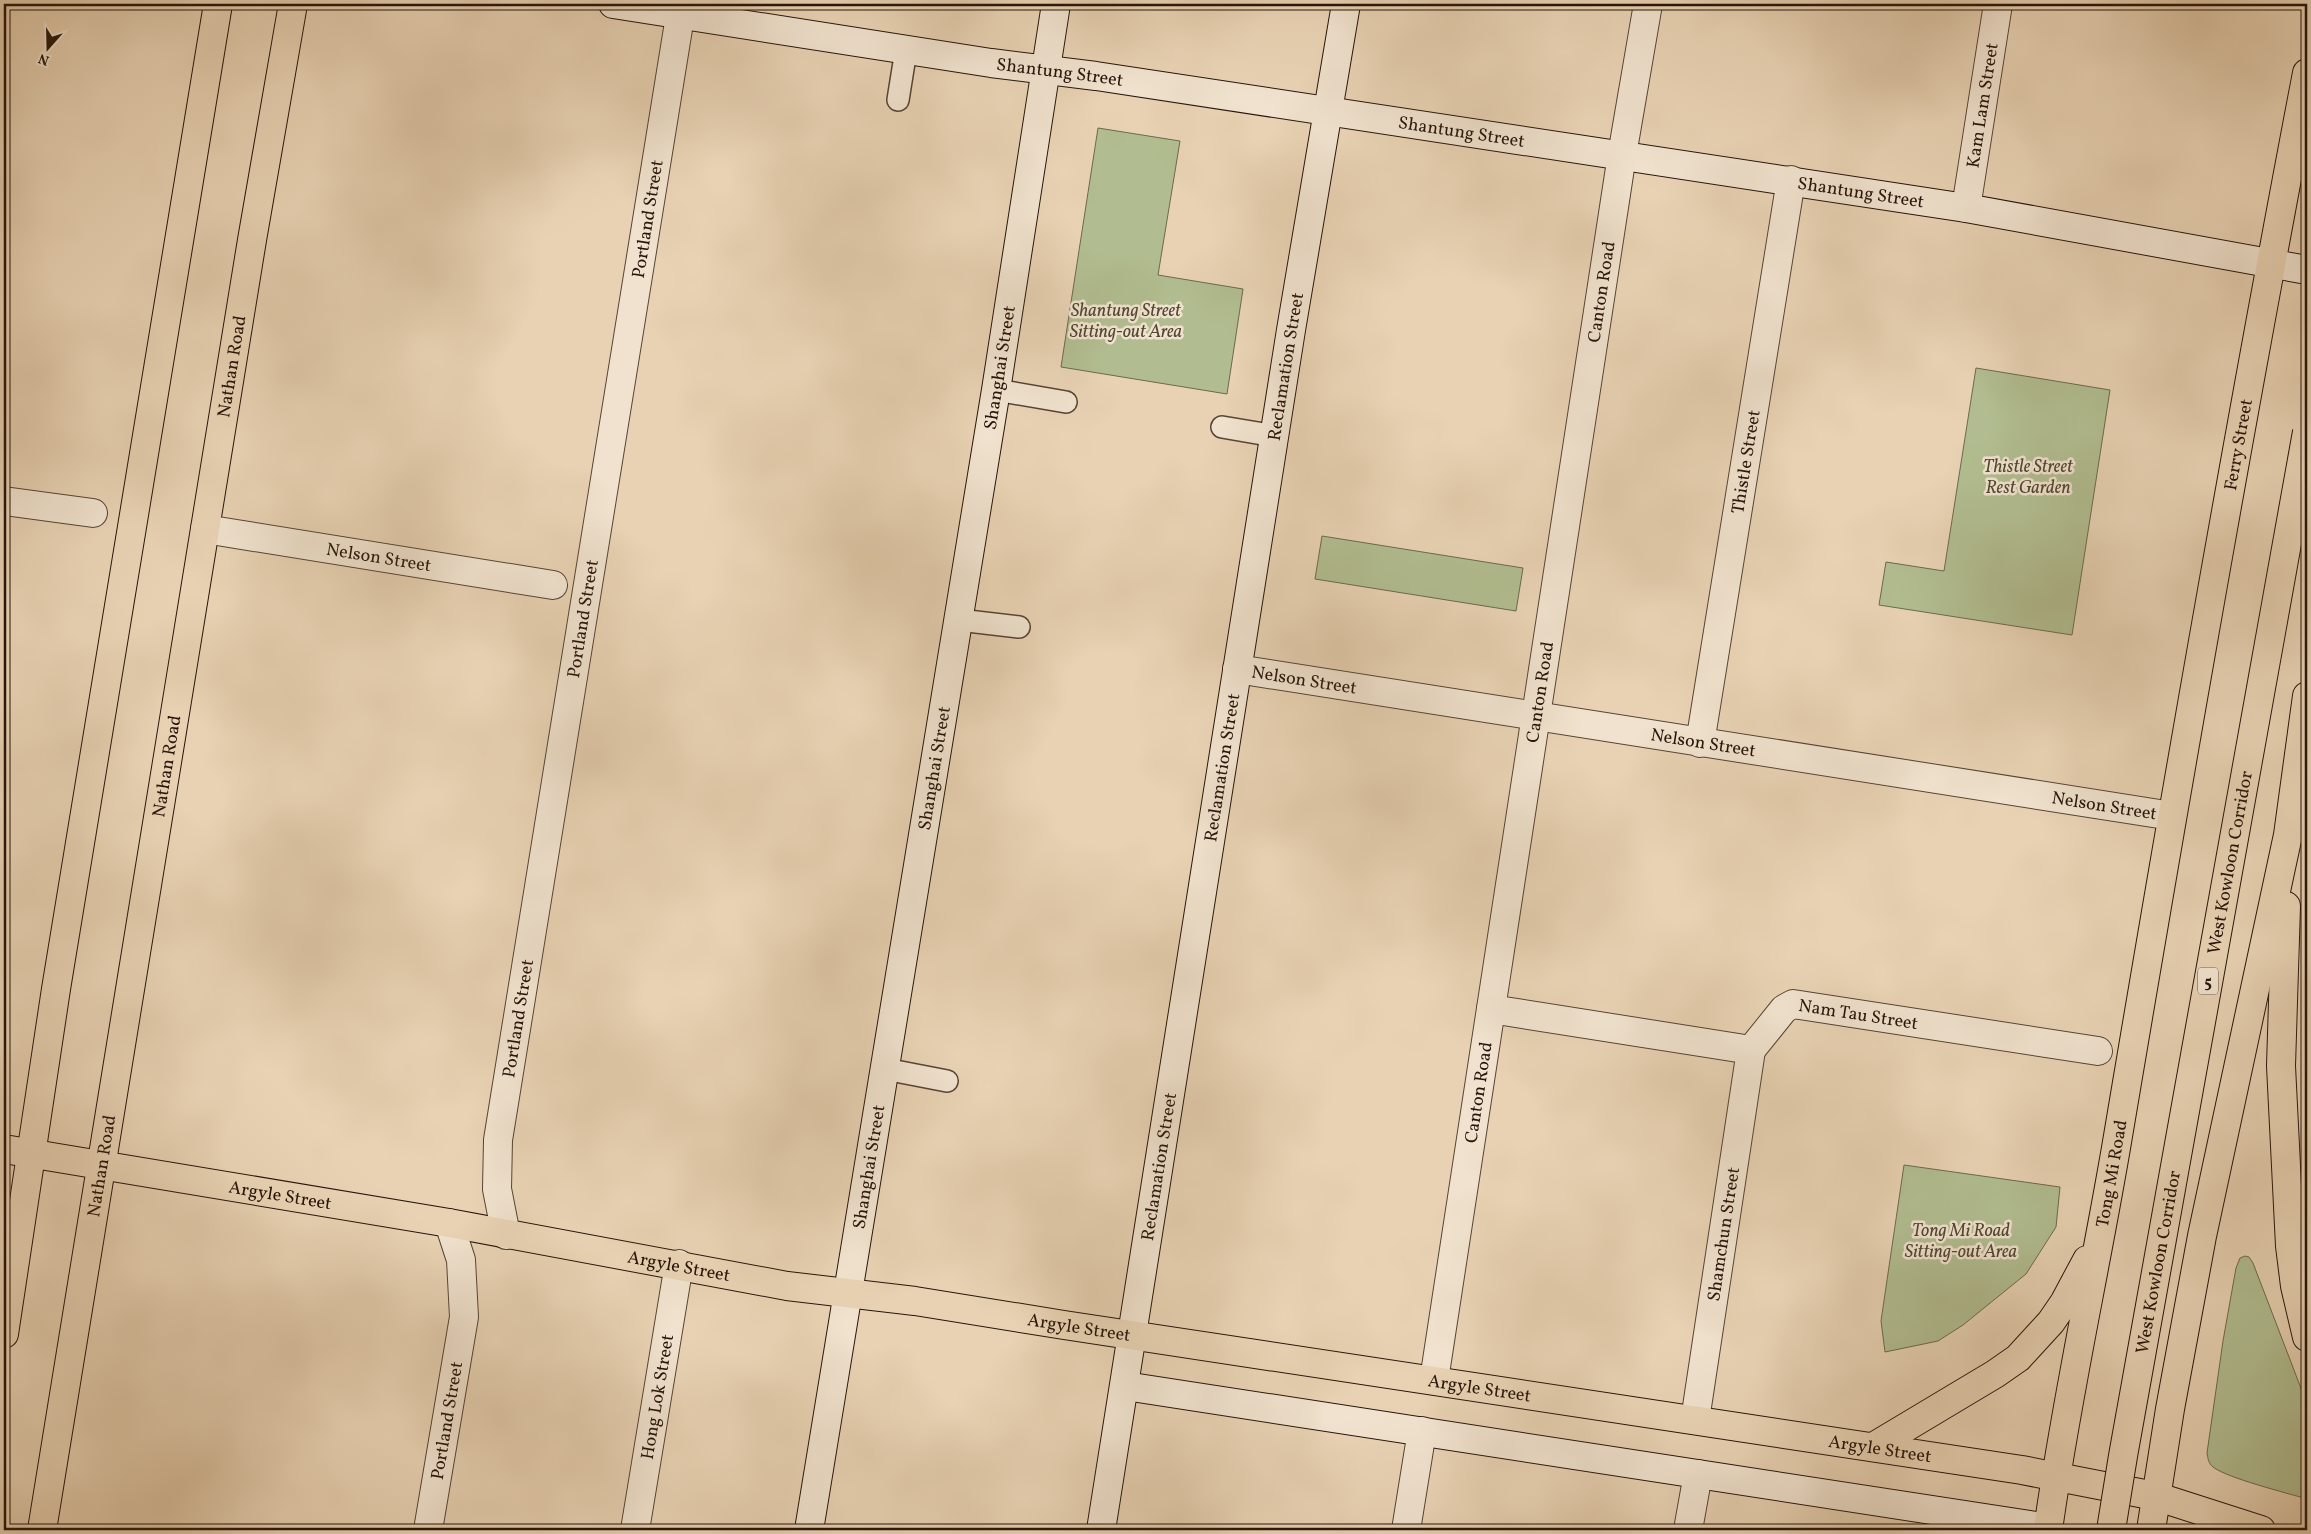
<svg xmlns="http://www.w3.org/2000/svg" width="2311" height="1534" font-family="Vollkorn,serif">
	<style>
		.green { fill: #b1bd90; stroke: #6c694e }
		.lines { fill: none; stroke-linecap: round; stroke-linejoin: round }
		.lane-casing { stroke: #574435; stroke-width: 24 }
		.street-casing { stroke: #574435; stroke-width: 30 }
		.secondary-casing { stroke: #27150b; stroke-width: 30 }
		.primary-casing { stroke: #27150b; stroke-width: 30 }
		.lane { stroke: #f0e2ce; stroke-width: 21 }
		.street { stroke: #f0e2ce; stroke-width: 28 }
		.secondary { stroke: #f0e2ce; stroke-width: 28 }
		.primary { stroke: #e8d2b3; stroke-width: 28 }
		.highway-bridge-casing { stroke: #27150b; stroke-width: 30; stroke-linecap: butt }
		.highway-bridge { stroke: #e8d2b3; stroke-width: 28 }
		.labels { text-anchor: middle; stroke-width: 5; stroke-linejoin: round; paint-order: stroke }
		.shield { fill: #f0e2ce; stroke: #635246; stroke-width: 1 }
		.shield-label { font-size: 16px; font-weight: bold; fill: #27150b }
		.street-label { font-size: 18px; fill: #27150b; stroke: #f0e2ce }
		.park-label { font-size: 18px; font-style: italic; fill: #504733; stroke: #f0e2ce }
	</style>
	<rect width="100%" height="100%" fill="#e8d2b3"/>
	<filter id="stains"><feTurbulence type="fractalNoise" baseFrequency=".004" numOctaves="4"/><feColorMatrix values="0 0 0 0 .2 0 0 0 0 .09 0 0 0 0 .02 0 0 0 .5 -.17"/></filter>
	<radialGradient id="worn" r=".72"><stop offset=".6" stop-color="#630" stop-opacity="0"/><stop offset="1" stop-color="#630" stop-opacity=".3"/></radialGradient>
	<!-- green -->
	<path class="green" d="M 1098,128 L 1180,141 L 1158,275 L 1243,289 L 1227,394 L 1061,367 Z
		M 1976,368 L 2110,390 L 2072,635 L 1879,605 L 1886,562 L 1944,571 Z
		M 1322,536 L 1523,568 L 1516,611 L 1315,579 Z
		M 1904,1165 L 2060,1187 L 2056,1227 L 2026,1274 L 1963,1325 L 1938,1341 L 1885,1352 L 1881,1321 Z
		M 2245,1256 L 2249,1257 L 2253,1263 L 2307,1404 L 2307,1499 C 2287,1493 2227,1478 2213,1467 C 2208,1463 2208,1458 2207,1453 L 2223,1341 L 2236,1268 L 2240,1258 Z"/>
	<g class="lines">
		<defs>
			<path id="lane" d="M 898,100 L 906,50
				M 996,390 L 1066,402
				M 1222,427 L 1275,436
				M 959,620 L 1019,627
				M 885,1069 L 947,1081"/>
			<g id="street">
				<path id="s1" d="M 1966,208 L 1998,4"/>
				<path d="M 4,501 L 93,513"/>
				<path id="s2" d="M 205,529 L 553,585"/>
				<path id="s3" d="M 1237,669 L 2172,816"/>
				<path id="s4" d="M 1700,743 L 1791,180"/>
				<path d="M 1491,1009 L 1751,1050"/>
				<path id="s5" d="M 1751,1050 L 1784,1009 L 1793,1004 L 2098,1051"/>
				<path id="s6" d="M 506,1235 L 497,1189 L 498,1140 L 682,4"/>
				<path id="s7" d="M 1434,1380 L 1622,155 L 1648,4"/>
				<path id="s8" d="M 1695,1420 L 1751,1050"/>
				<path id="s9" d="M 428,1530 L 464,1317 L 461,1260 L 449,1223"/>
				<path id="s10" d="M 635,1530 L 679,1264"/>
				<path d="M 1406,1530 L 1422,1431"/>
				<path d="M 1688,1530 L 1698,1474"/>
			</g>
			<g id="secondary">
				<path id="s11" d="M 613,4 L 991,63 L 1096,76 L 1966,208 L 2307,270"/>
				<path d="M 1125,1386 L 2049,1528"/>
				<path id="s12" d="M 809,1530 L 996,390 L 1056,4"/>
				<path id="s13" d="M 1101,1530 L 1291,330 L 1346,4"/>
			</g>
			<g id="primary">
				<path d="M 2286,906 L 2281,1066 L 2290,1246 L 2295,1286 L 2307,1337"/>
				<path id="s14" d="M 4,1149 L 449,1223 L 787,1286 L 915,1301 L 1064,1325 L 2022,1470 L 2155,1496 L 2261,1530"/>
				<path d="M 4,1334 L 56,989 L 218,4"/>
				<path d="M 1873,1447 L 1995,1374 L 2018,1358 L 2051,1322 L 2064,1303 L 2087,1260"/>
				<path id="s15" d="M 42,1530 L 252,240 L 293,4"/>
				<path id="s16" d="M 2048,1530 C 2066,1400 2095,1272 2117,1142 C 2177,785 2239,428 2307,73"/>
				<path d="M 2151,1530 L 2170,1409 L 2202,1236 L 2288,835 L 2307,696"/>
			</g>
		</defs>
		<!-- lane casing -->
		<use href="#lane" class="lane-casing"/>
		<!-- street casing -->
		<use href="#street" class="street-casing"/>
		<!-- secondary casing -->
		<use href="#secondary" class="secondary-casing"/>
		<!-- primary casing -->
		<use href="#primary" class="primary-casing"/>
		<!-- lane -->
		<use href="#lane" class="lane"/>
		<!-- street -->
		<use href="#street" class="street"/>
		<!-- secondary -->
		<use href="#secondary" class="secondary"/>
		<!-- primary -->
		<use href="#primary" class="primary"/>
		<defs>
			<g id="highway-bridge">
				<path id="s17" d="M 2111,1530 L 2123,1456 L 2307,432"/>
			</g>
		</defs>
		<!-- highway-bridge casing -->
		<use href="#highway-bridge" class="highway-bridge-casing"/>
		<!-- highway-bridge -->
		<use href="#highway-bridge" class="highway-bridge"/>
	</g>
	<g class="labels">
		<!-- shield labels -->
		<rect class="shield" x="2198" y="967.5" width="20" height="27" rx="4"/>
		<g class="shield-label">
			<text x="2208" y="987">5</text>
		</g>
		<!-- street labels -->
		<g class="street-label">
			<text dy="6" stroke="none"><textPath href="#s11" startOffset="452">Shantung Street</textPath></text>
			<text dy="6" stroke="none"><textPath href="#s1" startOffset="104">Kam Lam Street</textPath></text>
			<text dy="6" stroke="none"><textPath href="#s11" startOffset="858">Shantung Street</textPath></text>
			<text dy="6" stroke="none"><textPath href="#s11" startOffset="1262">Shantung Street</textPath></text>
			<text dy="6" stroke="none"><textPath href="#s6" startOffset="1029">Portland Street</textPath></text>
			<text dy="6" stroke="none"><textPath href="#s7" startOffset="1101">Canton Road</textPath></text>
			<text dy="6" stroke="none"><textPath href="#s15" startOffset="1179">Nathan Road</textPath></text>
			<text dy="6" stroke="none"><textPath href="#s13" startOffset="1178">Reclamation Street</textPath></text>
			<text dy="6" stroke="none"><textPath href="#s12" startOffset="1178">Shanghai Street</textPath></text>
			<text dy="6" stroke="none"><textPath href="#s16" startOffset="1102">Ferry Street</textPath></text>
			<text dy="6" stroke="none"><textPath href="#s4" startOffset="285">Thistle Street</textPath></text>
			<text dy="6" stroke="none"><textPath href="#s2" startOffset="176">Nelson Street</textPath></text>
			<text dy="6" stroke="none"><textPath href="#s6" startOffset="624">Portland Street</textPath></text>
			<text dy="6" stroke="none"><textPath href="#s3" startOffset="68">Nelson Street</textPath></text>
			<text dy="6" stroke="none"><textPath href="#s7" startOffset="696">Canton Road</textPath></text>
			<text dy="6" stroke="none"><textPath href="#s3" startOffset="472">Nelson Street</textPath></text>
			<text dy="6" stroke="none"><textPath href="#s15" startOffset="774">Nathan Road</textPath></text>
			<text dy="6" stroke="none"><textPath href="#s12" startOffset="772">Shanghai Street</textPath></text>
			<text dy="6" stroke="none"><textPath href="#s13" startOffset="772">Reclamation Street</textPath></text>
			<text dy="6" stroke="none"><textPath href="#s3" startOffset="878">Nelson Street</textPath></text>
			<text dy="6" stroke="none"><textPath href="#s17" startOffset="678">West Kowloon Corridor</textPath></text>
			<text dy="6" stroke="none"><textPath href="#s5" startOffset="129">Nam Tau Street</textPath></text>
			<text dy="6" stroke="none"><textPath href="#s6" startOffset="219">Portland Street</textPath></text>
			<text dy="6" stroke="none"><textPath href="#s7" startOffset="291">Canton Road</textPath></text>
			<text dy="6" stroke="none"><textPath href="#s15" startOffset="369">Nathan Road</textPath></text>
			<text dy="6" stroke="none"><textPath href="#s12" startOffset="368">Shanghai Street</textPath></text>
			<text dy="6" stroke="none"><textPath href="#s13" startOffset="368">Reclamation Street</textPath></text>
			<text dy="6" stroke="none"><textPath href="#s16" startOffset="362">Tong Mi Road</textPath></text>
			<text dy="6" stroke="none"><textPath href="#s14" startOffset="280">Argyle Street</textPath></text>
			<text dy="6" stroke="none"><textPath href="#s8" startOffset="188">Shamchun Street</textPath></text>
			<text dy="6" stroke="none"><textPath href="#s17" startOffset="272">West Kowloon Corridor</textPath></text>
			<text dy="6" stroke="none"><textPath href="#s14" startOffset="685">Argyle Street</textPath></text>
			<text dy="6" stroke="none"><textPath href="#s14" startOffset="1090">Argyle Street</textPath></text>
			<text dy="6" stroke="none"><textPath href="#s14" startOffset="1495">Argyle Street</textPath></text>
			<text dy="6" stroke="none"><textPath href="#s10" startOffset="135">Hong Lok Street</textPath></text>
			<text dy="6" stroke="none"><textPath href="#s9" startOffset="111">Portland Street</textPath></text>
			<text dy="6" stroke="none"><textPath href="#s14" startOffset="1900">Argyle Street</textPath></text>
		</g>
		<!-- park labels -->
		<g class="park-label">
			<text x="1126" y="316">Shantung Street<tspan x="1126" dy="21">Sitting-out Area</tspan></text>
			<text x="2028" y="472">Thistle Street<tspan x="2028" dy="21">Rest Garden</tspan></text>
			<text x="1961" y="1236">Tong Mi Road<tspan x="1961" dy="21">Sitting-out Area</tspan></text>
		</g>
	</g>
	<!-- margin -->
	<rect width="2311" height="1534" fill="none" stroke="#e8d2b3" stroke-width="20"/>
	<rect x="5" y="5" width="2301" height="1524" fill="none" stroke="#27150b" stroke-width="2.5"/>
	<rect x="10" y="10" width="2291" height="1514" fill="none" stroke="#27150b"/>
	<!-- north arrow -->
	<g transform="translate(48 48) rotate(200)" stroke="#f0e2ce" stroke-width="4" paint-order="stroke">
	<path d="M0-4L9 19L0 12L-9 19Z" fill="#27150b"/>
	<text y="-8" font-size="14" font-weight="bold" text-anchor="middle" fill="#27150b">N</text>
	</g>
	<rect width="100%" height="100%" filter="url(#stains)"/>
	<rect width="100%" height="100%" fill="url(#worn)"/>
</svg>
